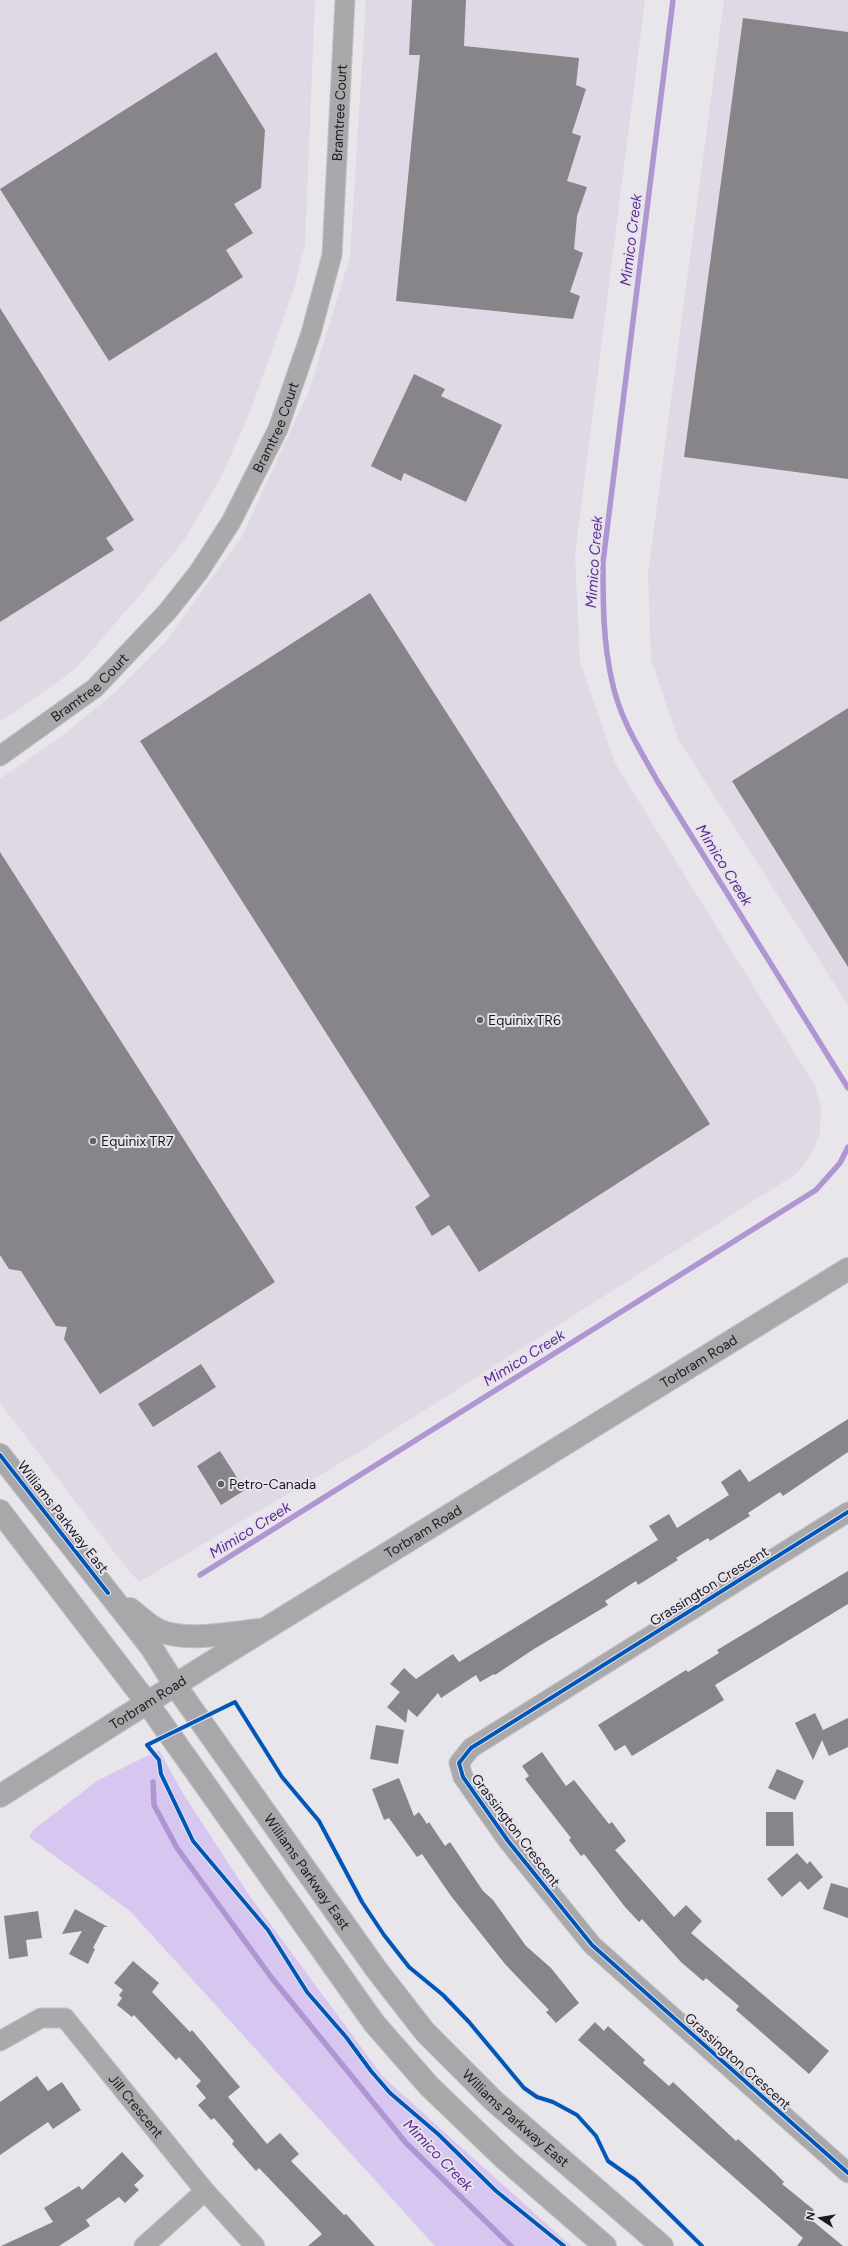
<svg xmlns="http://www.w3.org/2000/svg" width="848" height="2246" font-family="Figtree,sans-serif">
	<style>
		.built { fill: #ded9e5 }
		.green { fill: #d6c6f0 }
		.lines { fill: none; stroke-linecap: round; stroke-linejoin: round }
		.stream { stroke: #af95d2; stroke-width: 5.5 }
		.building { fill: #878589 }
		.minor-casing { stroke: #c3c1c5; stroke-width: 21 }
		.secondary-casing { stroke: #c3c1c5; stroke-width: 24 }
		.minor { stroke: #a9a8aa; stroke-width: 19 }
		.secondary { stroke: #a8a7aa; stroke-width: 22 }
		.cycleway-casing { stroke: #e7e3ed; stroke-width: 6 }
		.cycleway { stroke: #0057b8; stroke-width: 4 }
		.poi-dot { fill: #636166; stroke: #e7e3ed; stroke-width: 1.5 }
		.labels { text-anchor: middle; stroke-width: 4; stroke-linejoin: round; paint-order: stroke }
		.street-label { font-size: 14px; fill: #1b1a1e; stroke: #e7e3ed }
		.poi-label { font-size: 14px; fill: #1b1a1e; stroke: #e7e3ed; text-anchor: start }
		.water-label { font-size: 15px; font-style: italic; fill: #5d2c91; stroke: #e7e3ed }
	</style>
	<rect width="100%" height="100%" fill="#e8e5eb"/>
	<!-- built -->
	<path class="built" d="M 0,0 L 315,0 L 305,244 L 294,289 L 248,417 L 220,479 L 185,539 L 139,596 L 78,666 L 63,678 L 0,722 Z
		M 366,0 L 645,0 L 575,555 L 580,662 L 615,763 L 814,1084 L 821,1107 L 820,1132 L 811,1155 L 796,1174 L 359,1452 L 139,1582 L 124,1565 L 0,1403 L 0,779 L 62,736 L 114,693 L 166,641 L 241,538 L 309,391 L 350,257 Z
		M 724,0 L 848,0 L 848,1005 L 678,739 L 651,659 L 648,574 Z"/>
	<!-- green -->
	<path class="green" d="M 159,1750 L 182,1792 L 249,1895 L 383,2077 L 571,2246 L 435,2246 L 130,1911 L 29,1837 L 33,1830 L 97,1781 Z"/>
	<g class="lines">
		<!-- stream -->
		<path class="stream" d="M 673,0 L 603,562 C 603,602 603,642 612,681 C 619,717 640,750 658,782 L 848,1088
			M 200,1575 L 816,1190 L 840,1163 L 848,1147
			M 153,1782 L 154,1805 L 177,1848 L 271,1977 L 406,2143 L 511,2246"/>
	</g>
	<!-- building -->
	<path class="building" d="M 412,0 L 466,0 L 464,46 L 579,58 L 576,85 L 586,89 L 572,133 L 581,136 L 567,181 L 587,187 L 577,216 L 574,249 L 583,253 L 570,292 L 580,296 L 573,319 L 396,301 L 420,55 L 409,55 Z
		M 743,18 L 848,32 L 848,479 L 684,457 Z
		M 216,52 L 265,130 L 261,188 L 234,204 L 253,233 L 226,250 L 243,277 L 109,361 L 0,189 Z
		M 0,308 L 134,520 L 106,538 L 114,550 L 0,622 Z
		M 414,374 L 445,389 L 441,396 L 502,425 L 466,502 L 404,473 L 401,481 L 371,466 Z
		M 370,593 L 710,1124 L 479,1272 L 449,1225 L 432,1236 L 415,1207 L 430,1196 L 140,741 Z
		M 848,708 L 848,967 L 732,781 Z
		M 0,852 L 275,1282 L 100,1394 L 64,1339 L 67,1327 L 56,1326 L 21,1271 L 9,1269 L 0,1255 Z
		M 201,1364 L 216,1387 L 153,1427 L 138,1404 Z
		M 848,1419 L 848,1452 L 783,1496 L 780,1492 L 748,1513 L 750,1516 L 710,1541 L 708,1538 L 676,1558 L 678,1560 L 638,1585 L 636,1581 L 605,1601 L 608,1605 L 534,1649 L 495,1675 L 494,1674 L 480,1682 L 476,1675 L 441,1698 L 438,1693 L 417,1717 L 408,1709 L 406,1723 L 387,1707 L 400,1692 L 390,1684 L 404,1668 L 416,1679 L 453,1654 L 459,1662 L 658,1540 L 649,1526 L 669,1514 L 677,1528 L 729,1495 L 721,1482 L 740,1469 L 749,1482 Z
		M 220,1451 L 245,1490 L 221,1505 L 197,1466 Z
		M 848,1571 L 848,1604 L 715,1685 L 724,1700 L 632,1756 L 625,1745 L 615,1751 L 598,1725 L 686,1670 L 688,1672 L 719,1653 L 717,1650 Z
		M 815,1713 L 823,1730 L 848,1718 L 848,1747 L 829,1756 L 822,1740 L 813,1760 L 795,1723 Z
		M 376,1725 L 404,1730 L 398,1764 L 370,1759 Z
		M 542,1752 L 566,1786 L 574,1780 L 609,1824 L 612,1822 L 626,1841 L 615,1850 L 674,1917 L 686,1905 L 702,1921 L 691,1933 L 829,2051 L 809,2074 L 736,2010 L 739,2006 L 706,1978 L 703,1981 L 681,1962 L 642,1919 L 639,1922 L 625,1907 L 584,1854 L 581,1856 L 569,1840 L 571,1838 L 525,1779 L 529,1776 L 522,1766 Z
		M 777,1769 L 804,1781 L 795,1800 L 768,1788 Z
		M 399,1778 L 414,1816 L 419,1812 L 427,1824 L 429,1822 L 445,1846 L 450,1842 L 483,1891 L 493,1900 L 526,1946 L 551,1968 L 579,2003 L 556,2023 L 546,2012 L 549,2010 L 505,1964 L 451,1896 L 422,1854 L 417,1857 L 389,1818 L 384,1820 L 372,1789 Z
		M 766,1812 L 793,1812 L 794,1846 L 766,1846 Z
		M 797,1853 L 807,1864 L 810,1861 L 823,1877 L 808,1890 L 800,1881 L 782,1897 L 767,1879 Z
		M 831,1883 L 848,1888 L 848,1918 L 823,1909 Z
		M 75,1909 L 108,1927 L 104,1927 L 93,1948 L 95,1949 L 88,1964 L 69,1954 L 82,1931 L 62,1934 Z
		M 38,1911 L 42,1938 L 26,1940 L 28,1956 L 9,1959 L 4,1916 Z
		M 133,1961 L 159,1983 L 152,1992 L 190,2032 L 192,2030 L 240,2087 L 228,2097 L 267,2144 L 280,2133 L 299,2154 L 291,2161 L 344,2215 L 346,2214 L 375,2246 L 308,2246 L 322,2234 L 259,2168 L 256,2171 L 232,2144 L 234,2141 L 214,2118 L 211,2120 L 198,2105 L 206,2098 L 196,2086 L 201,2081 L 179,2057 L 176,2060 L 134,2015 L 132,2017 L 117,2005 L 122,1998 L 119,1995 L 123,1990 L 114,1983 Z
		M 595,2022 L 604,2031 L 608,2026 L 645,2060 L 643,2063 L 669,2086 L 673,2082 L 736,2141 L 738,2139 L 774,2172 L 784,2182 L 782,2184 L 814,2210 L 808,2217 L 843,2246 L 797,2246 L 803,2238 L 578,2040 Z
		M 37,2076 L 48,2091 L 62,2082 L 81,2110 L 53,2129 L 48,2122 L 0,2155 L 0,2102 Z
		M 122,2152 L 144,2176 L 134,2185 L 139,2190 L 125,2203 L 119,2197 L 86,2220 L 90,2226 L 59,2246 L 1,2246 L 53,2222 L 44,2208 L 79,2186 L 82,2190 Z"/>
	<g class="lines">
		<defs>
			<g id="minor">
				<path id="s1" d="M 0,756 L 95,688 L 167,612 L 198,573 L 231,522 L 278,429 L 311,333 L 332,255 L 345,0"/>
				<path d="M 848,1512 L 471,1748 L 459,1763 L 463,1777 L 508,1841 L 592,1945 L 848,2173"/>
				<path id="s2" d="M 0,2041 L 41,2018 L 65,2018 L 205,2191 L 255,2246"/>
				<path d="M 144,2246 L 205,2191"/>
			</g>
			<g id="secondary">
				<path id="s3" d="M 0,1455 L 151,1647 L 175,1685 L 376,1969 L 425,2032 L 495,2102 L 662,2246"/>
				<path d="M 0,1511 L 148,1704 L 374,2023 L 429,2086 L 506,2160 L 605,2246"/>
				<path d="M 130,1609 C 139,1616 149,1626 160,1631 C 188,1642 230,1633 259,1630"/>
				<path id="s4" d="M 0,1796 L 202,1668 L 848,1269"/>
			</g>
		</defs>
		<!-- minor casing -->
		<use href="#minor" class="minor-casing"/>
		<!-- secondary casing -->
		<use href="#secondary" class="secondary-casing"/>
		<!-- minor -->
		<use href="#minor" class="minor"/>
		<!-- secondary -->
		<use href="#secondary" class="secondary"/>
		<defs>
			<path id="cycleway" d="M 0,1455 L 108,1593
				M 848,1512 L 471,1748 L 459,1763 L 463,1777 L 508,1841 L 592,1945 L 848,2173
				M 564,2246 L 496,2191 L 438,2134 L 390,2093 L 371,2071 L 346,2037 L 307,1992 L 268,1930 L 193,1841 L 161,1774 L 159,1760 L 147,1745 L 235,1702 L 282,1777 L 319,1821 L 362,1902 L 384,1935 L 409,1967 L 443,1995 L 469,2022 L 524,2088 L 537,2097 L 553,2102 L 577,2115 L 596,2136 L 608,2161 L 635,2180 L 702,2246"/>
		</defs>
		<!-- cycleway casing -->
		<use href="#cycleway" class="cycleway-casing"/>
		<!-- cycleway -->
		<use href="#cycleway" class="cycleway"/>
	</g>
	<!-- markers -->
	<g class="poi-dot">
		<circle cx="480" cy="1020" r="4"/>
		<circle cx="93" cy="1141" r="4"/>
		<circle cx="221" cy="1484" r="4"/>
	</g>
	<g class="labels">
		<!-- street labels -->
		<g class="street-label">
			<text dy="5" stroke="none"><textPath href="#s1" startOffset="761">Bramtree Court</textPath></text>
			<text dy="5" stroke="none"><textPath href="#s1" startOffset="437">Bramtree Court</textPath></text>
			<text dy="5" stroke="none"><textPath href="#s1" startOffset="113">Bramtree Court</textPath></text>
			<text dy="5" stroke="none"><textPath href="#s4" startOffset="823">Torbram Road</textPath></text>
			<text transform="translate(63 1517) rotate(52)" y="5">Williams Parkway East</text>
			<text dy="5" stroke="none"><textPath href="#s4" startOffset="499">Torbram Road</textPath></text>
			<text transform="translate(709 1586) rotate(-32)" y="5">Grassington Crescent</text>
			<text dy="5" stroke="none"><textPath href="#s4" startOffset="175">Torbram Road</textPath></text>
			<text transform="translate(516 1830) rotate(53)" y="5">Grassington Crescent</text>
			<text dy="5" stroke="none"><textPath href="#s3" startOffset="518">Williams Parkway East</textPath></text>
			<text transform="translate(738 2061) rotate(42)" y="5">Grassington Crescent</text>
			<text dy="5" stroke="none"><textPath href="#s2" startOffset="184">Jill Crescent</textPath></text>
			<text dy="5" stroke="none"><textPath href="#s3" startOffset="842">Williams Parkway East</textPath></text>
		</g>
		<!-- poi labels -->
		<g class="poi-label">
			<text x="488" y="1025">Equinix TR6</text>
			<text x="101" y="1146">Equinix TR7</text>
			<text x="229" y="1489">Petro-Canada</text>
		</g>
		<!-- water labels -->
		<g class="water-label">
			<text transform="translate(631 240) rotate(-83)" y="5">Mimico Creek</text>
			<text transform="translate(594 562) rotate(-86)" y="5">Mimico Creek</text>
			<text transform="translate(724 865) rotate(58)" y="5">Mimico Creek</text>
			<text transform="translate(524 1358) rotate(-32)" y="5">Mimico Creek</text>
			<text transform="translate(250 1530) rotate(-32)" y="5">Mimico Creek</text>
			<text transform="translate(438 2155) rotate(46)" y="5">Mimico Creek</text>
		</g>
	</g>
	<!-- north arrow -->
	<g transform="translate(820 2218) rotate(282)" stroke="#e7e3ed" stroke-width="3" paint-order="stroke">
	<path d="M0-3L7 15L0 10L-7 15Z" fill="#1b1a1e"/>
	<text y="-6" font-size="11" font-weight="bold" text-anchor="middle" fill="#1b1a1e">N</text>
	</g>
</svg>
